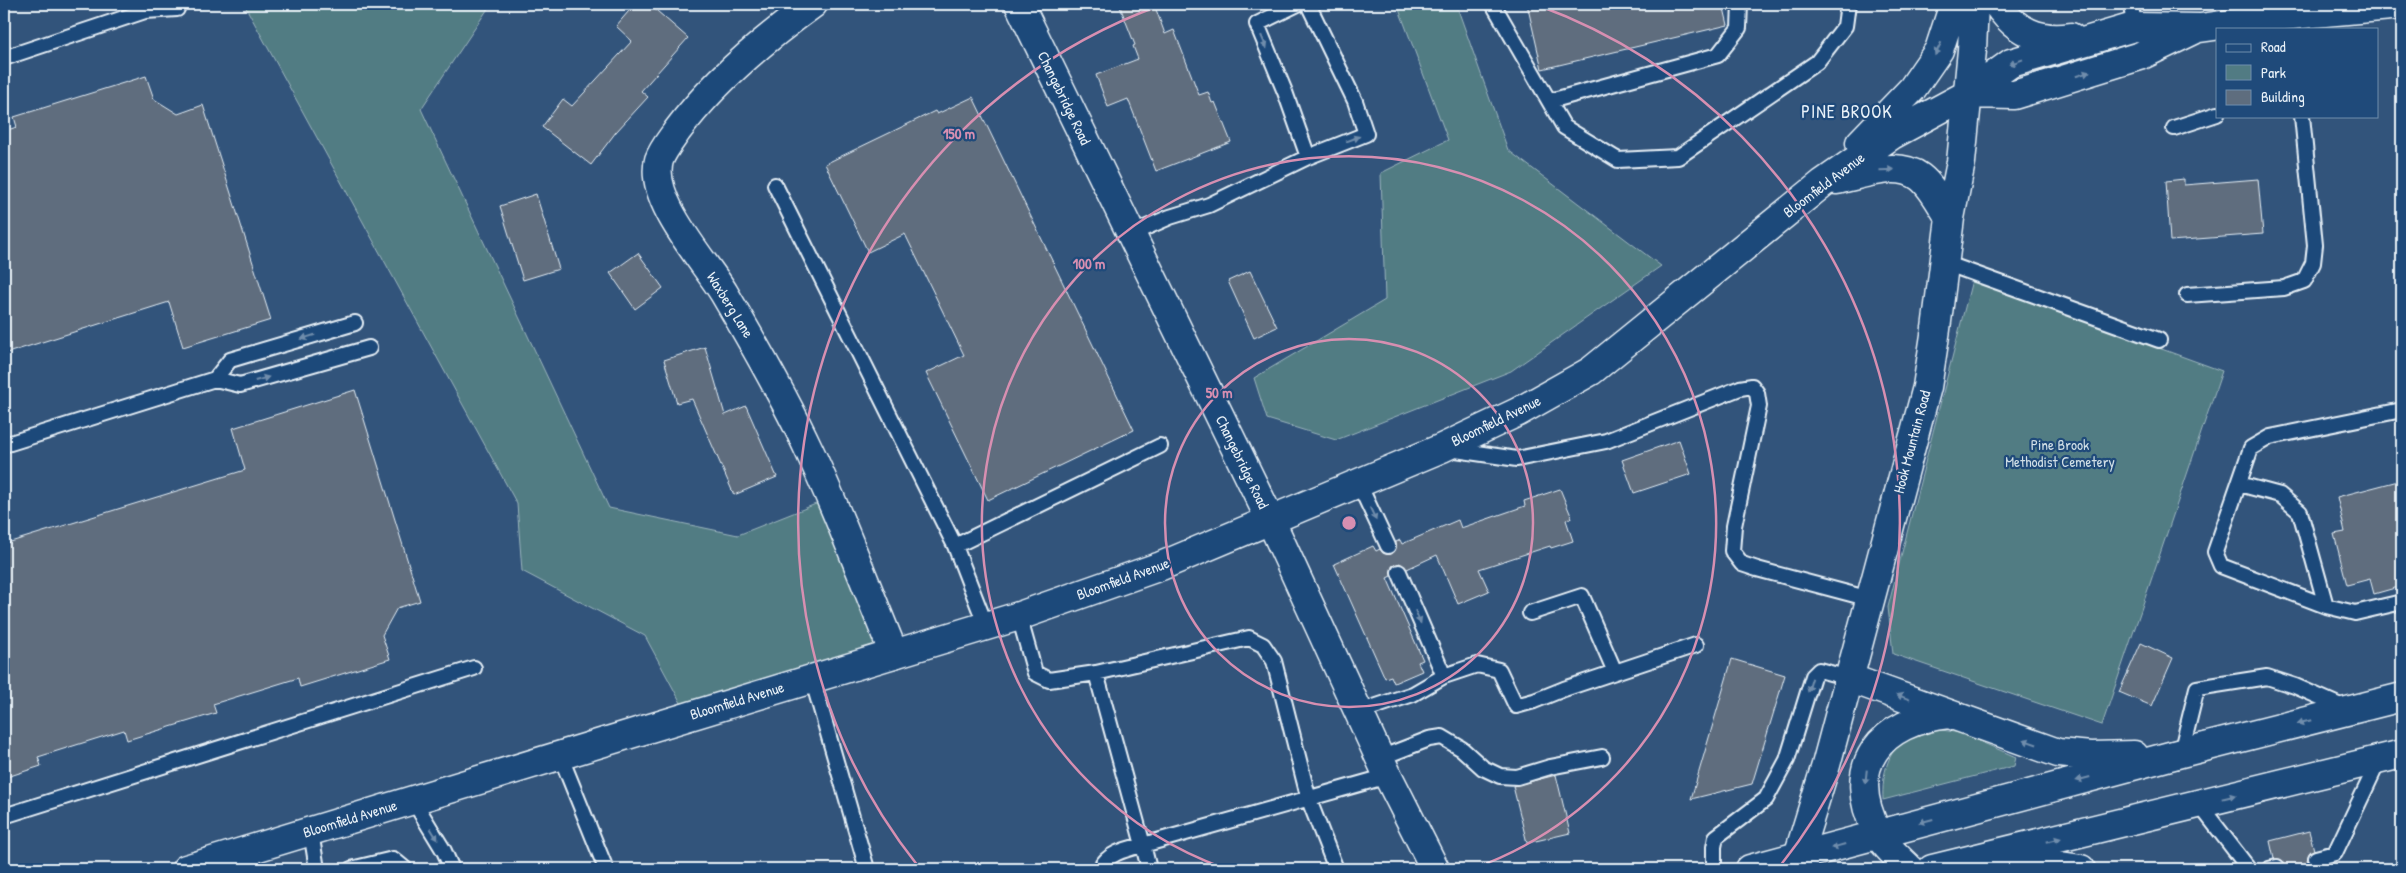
<svg xmlns="http://www.w3.org/2000/svg" width="2406" height="873" font-family="'Patrick Hand',sans-serif">
	<style>
		.green { fill: #517b83; stroke: #9cb6be }
		.building { fill: #5e6d7e; stroke: #e8f1f8 }
		.lines { fill: none; stroke-linecap: round; stroke-linejoin: round }
		.lane-casing { stroke: #e8f1f8; stroke-width: 18 }
		.street-casing { stroke: #e8f1f8; stroke-width: 31 }
		.secondary-casing { stroke: #e8f1f8; stroke-width: 31 }
		.highway-casing { stroke: #e8f1f8; stroke-width: 31 }
		.lane { stroke: #1f4a7a; stroke-width: 14 }
		.street { stroke: #1f4a7a; stroke-width: 28 }
		.secondary { stroke: #1f4a7a; stroke-width: 28 }
		.highway { stroke: #1f4a7a; stroke-width: 28 }
		.oneway { fill: #6f8dac }
		.ring { fill: none; stroke: #d78fb1; stroke-width: 2.5 }
		.labels { text-anchor: middle; stroke-width: 4.5; stroke-linejoin: round; paint-order: stroke }
		.street-label { font-size: 15px; fill: #e8f1f8; stroke: #1f4a7a }
		.park-label { font-size: 15px; fill: #d1dfe6; stroke: #1f4a7a }
		.quarter-label { font-size: 18px; letter-spacing: 1px; fill: #e8f1f8; stroke: #1f4a7a }
		.centre { fill: #d78fb1; stroke: #1f4a7a; stroke-width: 2.5 }
		.ring-label { font-size: 15px; text-anchor: middle; font-weight: bold; fill: #d78fb1; stroke: #1f4a7a; stroke-width: 4.5; stroke-linejoin: round; paint-order: stroke }
	</style>
	<rect width="100%" height="100%" fill="#32547b"/>
	<filter id="ink" filterUnits="userSpaceOnUse"><feTurbulence type="fractalNoise" baseFrequency=".02" numOctaves="2"/><feDisplacementMap in="SourceGraphic" scale="10" xChannelSelector="R" yChannelSelector="G"/><feConvolveMatrix kernelMatrix="1 2 1 2 8 2 1 2 1" color-interpolation-filters="sRGB"/></filter>
	<g filter="url(#ink)">
		<!-- green -->
		<path class="green" d="M 244,4 L 491,4 L 421,109 L 609,508 L 738,535 L 836,496 L 899,653 L 688,716 L 645,636 L 522,571 L 517,504 Z
			M 1397,4 L 1456,4 L 1508,150 L 1661,266 L 1511,371 L 1336,440 L 1267,419 L 1254,378 L 1385,300 L 1381,173 L 1448,140 Z
			M 1972,280 L 2222,371 L 2102,725 L 1893,654 L 1888,607 Z
			M 1936,729 L 1960,733 L 2016,757 L 2014,766 L 1883,800 C 1882,775 1887,746 1913,735 C 1920,732 1929,731 1936,729 Z"/>
		<!-- building -->
		<path class="building" d="M 635,4 L 649,4 L 688,38 L 641,91 L 648,97 L 616,132 L 591,165 L 542,127 L 563,99 L 572,106 L 632,41 L 616,26 Z
			M 1119,4 L 1154,4 L 1165,34 L 1174,30 L 1199,95 L 1208,92 L 1212,103 L 1215,102 L 1231,142 L 1156,171 L 1128,99 L 1108,107 L 1096,75 L 1138,59 L 1133,46 L 1135,45 Z
			M 1527,4 L 1723,4 L 1728,25 L 1542,69 Z
			M 146,76 L 154,99 L 178,114 L 203,105 L 271,320 L 183,347 L 169,302 L 4,354 L 4,131 L 17,127 L 14,117 Z
			M 973,97 L 1134,430 L 988,500 L 926,373 L 964,355 L 905,234 L 868,252 L 825,164 L 935,111 L 937,114 Z
			M 2184,179 L 2184,185 L 2258,179 L 2263,234 L 2170,241 L 2166,181 Z
			M 536,194 L 559,269 L 523,280 L 500,206 Z
			M 638,253 L 663,288 L 635,309 L 610,273 Z
			M 1250,271 L 1277,327 L 1254,338 L 1228,281 Z
			M 705,347 L 725,415 L 746,406 L 777,477 L 734,495 L 692,399 L 677,403 L 664,360 Z
			M 355,390 L 420,601 L 397,608 L 382,635 L 390,659 L 300,687 L 298,678 L 213,704 L 216,713 L 127,740 L 124,730 L 38,757 L 41,766 L 4,778 L 4,544 L 245,470 L 233,428 Z
			M 1679,440 L 1691,474 L 1634,493 L 1622,460 Z
			M 2402,480 L 2402,586 L 2374,594 L 2370,579 L 2347,585 L 2334,534 L 2345,532 L 2337,497 Z
			M 1560,489 L 1572,518 L 1566,520 L 1573,541 L 1551,548 L 1550,546 L 1479,569 L 1489,591 L 1458,604 L 1437,555 L 1407,569 L 1400,563 L 1392,566 L 1391,576 L 1387,578 L 1423,660 L 1418,662 L 1422,671 L 1394,683 L 1391,676 L 1385,678 L 1334,564 L 1373,546 L 1376,551 L 1380,549 L 1383,553 L 1391,554 L 1395,551 L 1396,542 L 1400,540 L 1402,544 L 1458,520 L 1461,528 L 1525,506 L 1524,501 Z
			M 2141,643 L 2173,658 L 2152,706 L 2119,692 Z
			M 1732,659 L 1785,675 L 1752,784 L 1691,799 Z
			M 1556,775 L 1570,833 L 1527,843 L 1513,786 Z
			M 2309,831 L 2314,850 L 2310,852 L 2307,860 L 2310,864 L 2318,867 L 2319,869 L 2285,869 L 2283,861 L 2274,859 L 2270,841 Z"/>
		<g class="lines">
			<defs>
				<path id="lane" d="M 1298,4 L 1257,24 L 1285,92 L 1308,157
					M 1493,4 L 1564,127 L 1618,160 L 1678,157 L 1817,62 L 1845,26 L 1848,4
					M 2131,4 L 2134,27
					M 4,58 L 145,11 L 177,9
					M 1550,101 L 1718,55 L 1739,28 L 1740,4
					M 2174,128 L 2217,114
					M 775,185 L 955,546 L 986,626
					M 1131,234 L 1170,217 L 1209,205 L 1308,157 L 1366,134 L 1355,101 L 1308,4
					M 1945,263 L 2159,340
					M 2187,295 L 2284,288 L 2304,281 L 2313,263 L 2315,245 L 2302,116
					M 215,379 L 230,360 L 355,323
					M 2402,410 L 2270,437 L 2251,448 L 2215,552 L 2221,566 L 2326,606 L 2355,613 L 2402,602
					M 4,445 L 215,379 L 240,385 L 369,348
					M 1449,449 L 1517,459 L 1606,441 L 1740,388 L 1752,386 L 1757,393 L 1759,406 L 1734,526 L 1732,551 L 1742,564 L 1757,569 L 1870,599
					M 1358,482 L 1388,546
					M 2239,484 L 2280,495 L 2300,512 L 2326,606
					M 955,546 L 1160,446
					M 1530,613 L 1582,596 L 1615,672
					M 1019,616 L 1035,673 L 1049,680 L 1096,673 L 1143,845 C 1127,849 1107,853 1100,869
					M 1096,673 L 1249,638 L 1263,645 L 1274,661 L 1309,800 L 1336,869
					M 1444,676 L 1477,665 L 1499,670 L 1516,706 L 1534,701 L 1564,689 L 1696,645
					M 812,678 L 867,869
					M 1359,712 L 1413,694 L 1444,676 L 1399,572
					M 2181,753 L 2197,688 L 2267,677 L 2295,686 L 2345,708
					M 560,755 L 606,869
					M 1380,758 L 1429,739 L 1442,737 L 1462,749 L 1483,768 L 1500,776 L 1517,777 L 1550,767 L 1602,757
					M 413,800 L 444,851 L 452,869
					M 2199,804 L 2249,869
					M 4,816 L 474,668
					M 311,832 L 317,869
					M 252,849 L 254,869
					M 2316,858 L 2335,853 L 2379,760
					M 351,869 L 393,859 L 405,869
					M 1149,869 L 1143,845 L 1388,776
					M 1714,869 L 1714,847 L 1716,837 L 1766,799 L 1787,760 L 1813,676 L 1819,670 L 1849,678
					M 2269,869 L 2277,867"/>
				<path id="street" d="M 813,4 C 763,40 714,81 677,131 C 671,140 663,149 659,160 C 648,200 704,260 724,293 C 754,344 784,396 809,450 C 840,516 866,586 894,654"/>
				<path id="secondary" d="M 1019,4 L 1270,519 L 1388,776 L 1435,869
					M 1997,4 C 2015,31 2039,42 2071,37
					M 1968,94 L 2014,95 L 2140,56 L 2194,30
					M 1860,143 L 1912,89 L 1939,50 L 1954,4
					M 1836,180 C 1861,175 1897,160 1920,177 C 1933,187 1941,205 1950,218
					M 186,869 L 1019,616 L 1161,566 L 1442,448 L 1518,412 L 1591,371 L 1823,183 L 1892,135 L 1968,94 L 2011,63 L 2134,27 L 2200,28 L 2292,15 L 2402,5
					M 1794,869 L 1826,765 L 1927,387 L 1936,329 L 1950,218 L 1961,162 L 1972,50 L 1974,4"/>
				<path id="highway" d="M 1849,678 L 2058,753 L 2091,756 L 2134,755
					M 2006,858 L 2081,869
					M 1750,869 L 2181,753 L 2402,697
					M 1910,869 C 1899,858 1884,846 1877,832 C 1843,766 1880,721 1949,714
					M 1932,869 L 2402,754"/>
			</defs>
			<!-- lane casing -->
			<use href="#lane" class="lane-casing"/>
			<!-- street casing -->
			<use href="#street" class="street-casing"/>
			<!-- secondary casing -->
			<use href="#secondary" class="secondary-casing"/>
			<!-- highway casing -->
			<use href="#highway" class="highway-casing"/>
			<!-- lane -->
			<use href="#lane" class="lane"/>
			<!-- street -->
			<use href="#street" class="street"/>
			<!-- secondary -->
			<use href="#secondary" class="secondary"/>
			<!-- highway -->
			<use href="#highway" class="highway"/>
		</g>
		<!-- one-way arrows -->
		<defs><path id="oneway-solid" d="M-6-.8H1V-3.2L6.5 0L1 3.2V.8H-6Z" transform="scale(1.25)"/></defs>
		<g class="oneway">
			<use href="#oneway-solid" transform="translate(1264 42) rotate(67)"/>
			<use href="#oneway-solid" transform="translate(1938 49) rotate(116)"/>
			<use href="#oneway-solid" transform="translate(2016 62) rotate(160)"/>
			<use href="#oneway-solid" transform="translate(2083 74) rotate(-17)"/>
			<use href="#oneway-solid" transform="translate(1353 139) rotate(-21)"/>
			<use href="#oneway-solid" transform="translate(1887 170) rotate(-1)"/>
			<use href="#oneway-solid" transform="translate(308 337) rotate(163)"/>
			<use href="#oneway-solid" transform="translate(262 379) rotate(-16)"/>
			<use href="#oneway-solid" transform="translate(1373 514) rotate(65)"/>
			<use href="#oneway-solid" transform="translate(1418 617) rotate(67)"/>
			<use href="#oneway-solid" transform="translate(1810 685) rotate(107)"/>
			<use href="#oneway-solid" transform="translate(1903 697) rotate(-160)"/>
			<use href="#oneway-solid" transform="translate(2304 722) rotate(166)"/>
			<use href="#oneway-solid" transform="translate(2030 742) rotate(-161)"/>
			<use href="#oneway-solid" transform="translate(1866 777) rotate(96)"/>
			<use href="#oneway-solid" transform="translate(2083 779) rotate(165)"/>
			<use href="#oneway-solid" transform="translate(2229 797) rotate(-14)"/>
			<use href="#oneway-solid" transform="translate(1926 821) rotate(165)"/>
			<use href="#oneway-solid" transform="translate(434 834) rotate(58)"/>
			<use href="#oneway-solid" transform="translate(2054 840) rotate(-14)"/>
			<use href="#oneway-solid" transform="translate(1838 846) rotate(164)"/>
		</g>
	</g>
	<!-- distance rings -->
	<g class="ring">
		<circle cx="1349" cy="523" r="184"/>
		<path d="M1226 869A367 367 0 1 1 1472 869"/>
		<path d="M918 866A551 551 0 0 1 1161 5M1537 5A551 551 0 0 1 1780 866"/>
	</g>
	<g class="labels">
		<!-- street labels -->
		<g class="street-label">
			<text transform="translate(1064 98) rotate(64)" y="5">Changebridge Road</text>
			<text transform="translate(1824 185) rotate(-37)" y="5">Bloomfield Avenue</text>
			<text transform="translate(730 305) rotate(58)" y="5">Waxberg Lane</text>
			<text transform="translate(1496 421) rotate(-26)" y="5">Bloomfield Avenue</text>
			<text transform="translate(1912 442) rotate(-75)" y="5">Hook Mountain Road</text>
			<text transform="translate(1242 462) rotate(64)" y="5">Changebridge Road</text>
			<text transform="translate(1123 579) rotate(-20)" y="5">Bloomfield Avenue</text>
			<text transform="translate(737 701) rotate(-17)" y="5">Bloomfield Avenue</text>
			<text transform="translate(350 819) rotate(-17)" y="5">Bloomfield Avenue</text>
		</g>
		<!-- park labels -->
		<g class="park-label">
			<text x="2060" y="450">Pine Brook<tspan x="2060" dy="17">Methodist Cemetery</tspan></text>
		</g>
		<!-- quarter labels -->
		<g class="quarter-label">
			<text x="1847" y="118">PINE BROOK</text>
		</g>
	</g>
	<circle cx="1349" cy="523" r="8" class="centre"/>
	<g class="ring-label">
		<text x="959" y="139">150 m</text>
		<text x="1089" y="269">100 m</text>
		<text x="1219" y="398">50 m</text>
	</g>
	<!-- margin -->
	<rect width="2406" height="873" fill="none" stroke="#1f4a7a" stroke-width="20"/>
	<rect x="10" y="10" width="2386" height="853" fill="none" stroke="#e8f1f8" stroke-width="2" filter="url(#ink)"/>
	<!-- legend -->
	<rect x="2216" y="28" width="162" height="90" fill="#1f4a7a" stroke="#6f8dac"/>
	<rect x="2226" y="44" width="25" height="8" fill="#1f4a7a" stroke="#6f8dac"/>
	<text x="2261" y="52" font-size="15" fill="#e8f1f8">Road</text>
	<rect x="2226" y="65" width="25" height="15" fill="#517b83" stroke="#6f8dac"/>
	<text x="2261" y="78" font-size="15" fill="#e8f1f8">Park</text>
	<rect x="2226" y="90" width="25" height="15" fill="#5e6d7e" stroke="#6f8dac"/>
	<text x="2261" y="102" font-size="15" fill="#e8f1f8">Building</text>
</svg>
